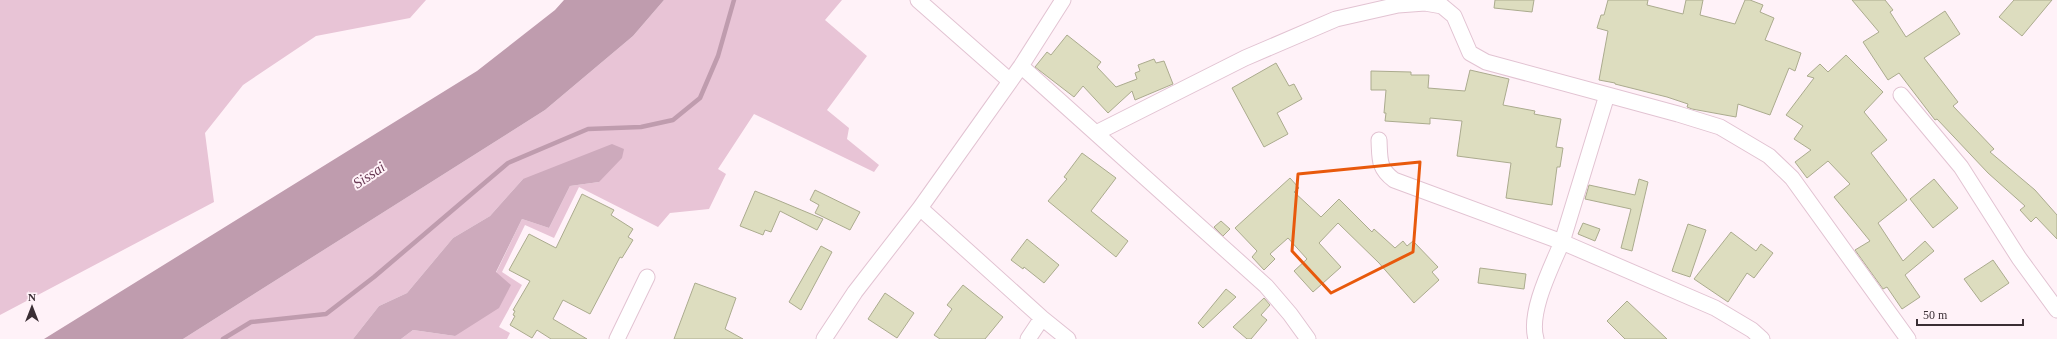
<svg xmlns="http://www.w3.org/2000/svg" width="2057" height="339" font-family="Georgia,serif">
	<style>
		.green { fill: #e8c4d6 }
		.forest { fill: #cdaabc }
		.water { fill: #bf9cae }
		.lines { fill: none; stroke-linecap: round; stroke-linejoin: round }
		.stream { stroke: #bf9cae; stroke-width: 4.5 }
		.building { fill: #ddddbf; stroke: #abab8e }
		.minor-casing { stroke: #e2c3d2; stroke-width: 17 }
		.minor { stroke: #fff; stroke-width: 15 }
		.marked { fill: none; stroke: #e8590c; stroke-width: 3; stroke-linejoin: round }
		.labels { text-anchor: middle; stroke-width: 4; stroke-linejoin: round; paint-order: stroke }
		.water-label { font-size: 15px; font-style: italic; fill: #6b3b56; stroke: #fff2f8 }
	</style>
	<rect width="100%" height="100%" fill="#fff2f8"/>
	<!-- green -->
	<path class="green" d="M 0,0 L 426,0 L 410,18 L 316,36 L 243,85 L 205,133 L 214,202 L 0,315 Z
		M 664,0 L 842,0 L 825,20 L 867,56 L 827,110 L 849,128 L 847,139 L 879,165 L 874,172 L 754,114 L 718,169 L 726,174 L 709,209 L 670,213 L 658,227 L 579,187 L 554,238 L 525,225 L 502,272 L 522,285 L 499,327 L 510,333 L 507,339 L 401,339 L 413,330 L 455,336 L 496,273 L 522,219 L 549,228 L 570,186 L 599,182 L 523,179 L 490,216 L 453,238 L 407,293 L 379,306 L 353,339 L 183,339 L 545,110 L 633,36 Z"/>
	<!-- forest -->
	<path class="forest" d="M 612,144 L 624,149 L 622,158 L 599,182 L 570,186 L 549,228 L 522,219 L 496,272 L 511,285 L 499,308 L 455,336 L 413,330 L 401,339 L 353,339 L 379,306 L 407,293 L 453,238 L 490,216 L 523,179 Z"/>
	<!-- water -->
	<path class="water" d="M 564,0 L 664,0 L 633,36 L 545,110 L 183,339 L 44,339 L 477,71 L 555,10 Z"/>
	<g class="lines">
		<!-- stream -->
		<path class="stream" d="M 223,339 L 251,322 L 326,314 L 374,277 L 508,163 L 588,129 L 641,127 L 673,120 L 700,98 L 718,56 L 734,0"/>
	</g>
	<!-- building -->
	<path class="building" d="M 1495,0 L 1534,0 L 1532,12 L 1494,8 Z
		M 1608,0 L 1648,0 L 1647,5 L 1683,14 L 1686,0 L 1703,0 L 1700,15 L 1735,24 L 1745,0 L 1750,0 L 1763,5 L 1760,12 L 1774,18 L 1765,40 L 1801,53 L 1795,71 L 1789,68 L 1770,115 L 1738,104 L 1736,117 L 1692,109 L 1687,107 L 1688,104 L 1667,97 L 1615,84 L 1615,83 L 1599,80 L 1608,31 L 1597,28 L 1601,15 L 1604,15 Z
		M 1852,0 L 1885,0 L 1893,10 L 1890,12 L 1906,37 L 1945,11 L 1960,34 L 1924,58 L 1958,102 L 1953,106 L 1994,149 L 1990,152 L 2035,190 L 2057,215 L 2057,239 L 2036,217 L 2031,222 L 2020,210 L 2025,206 L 1988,173 L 1937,119 L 1935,120 L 1899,73 L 1888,80 L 1863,42 L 1879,32 Z
		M 2014,0 L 2052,0 L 2022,36 L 1999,17 Z
		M 1067,35 L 1101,62 L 1097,67 L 1116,87 L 1137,79 L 1135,73 L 1140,71 L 1138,65 L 1154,59 L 1156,63 L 1164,61 L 1173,84 L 1135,100 L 1132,91 L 1108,113 L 1083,86 L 1074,97 L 1035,67 L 1047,52 L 1051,55 Z
		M 1846,55 L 1883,92 L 1864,112 L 1887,140 L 1871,153 L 1907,200 L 1878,223 L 1903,261 L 1925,241 L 1934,251 L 1905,275 L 1920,297 L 1902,309 L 1887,287 L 1883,289 L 1855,250 L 1870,241 L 1834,197 L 1850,184 L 1828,161 L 1807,178 L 1795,162 L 1811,150 L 1794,139 L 1803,126 L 1786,115 L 1814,78 L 1807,76 L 1820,64 L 1828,72 Z
		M 1276,63 L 1289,86 L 1294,84 L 1302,99 L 1277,113 L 1288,134 L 1264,147 L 1232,88 Z
		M 1470,70 L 1509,79 L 1503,105 L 1535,111 L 1534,114 L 1561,119 L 1556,147 L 1563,148 L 1560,167 L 1557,167 L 1552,205 L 1506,198 L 1511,163 L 1457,156 L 1462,121 L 1430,118 L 1430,124 L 1385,121 L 1386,113 L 1384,113 L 1386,90 L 1371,90 L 1371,71 L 1411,72 L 1411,75 L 1429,75 L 1428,88 L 1465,91 Z
		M 1082,153 L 1116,178 L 1091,211 L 1128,241 L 1116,257 L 1048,201 L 1067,179 L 1064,177 Z
		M 1290,178 L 1299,188 L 1294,192 L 1321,217 L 1339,199 L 1372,232 L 1374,229 L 1395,248 L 1403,241 L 1407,246 L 1413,241 L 1438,267 L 1432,272 L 1439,280 L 1414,303 L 1379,263 L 1338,223 L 1319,243 L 1341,267 L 1313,292 L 1294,271 L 1307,259 L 1288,238 L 1270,254 L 1275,259 L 1264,270 L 1252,257 L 1257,251 L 1235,228 Z
		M 1639,179 L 1648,182 L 1632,251 L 1621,248 L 1631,209 L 1585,199 L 1589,185 L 1635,195 Z
		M 1934,179 L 1958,208 L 1933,228 L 1910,199 Z
		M 815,190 L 860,212 L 850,230 L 815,213 L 819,205 L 810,200 Z
		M 755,191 L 775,199 L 823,219 L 817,230 L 780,211 L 771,232 L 765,230 L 763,235 L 740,226 Z
		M 582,194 L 614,210 L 611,215 L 633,229 L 628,237 L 633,240 L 622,258 L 620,257 L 590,314 L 563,300 L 553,319 L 587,339 L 551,339 L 537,330 L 532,338 L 510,325 L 515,316 L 513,315 L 515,311 L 513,310 L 530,281 L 509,270 L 529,234 L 556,248 Z
		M 1221,221 L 1230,229 L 1223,236 L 1214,227 Z
		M 1583,223 L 1600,229 L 1595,241 L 1578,234 Z
		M 1688,224 L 1706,230 L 1690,277 L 1672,271 Z
		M 1731,232 L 1756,251 L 1761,244 L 1773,253 L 1754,278 L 1747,273 L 1728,302 L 1694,279 Z
		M 1027,239 L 1059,265 L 1044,283 L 1024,267 L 1023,269 L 1011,260 Z
		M 821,246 L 832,252 L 801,310 L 789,302 Z
		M 1993,260 L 2009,283 L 1981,302 L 1964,279 Z
		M 1480,268 L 1526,274 L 1524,289 L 1478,283 Z
		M 695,283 L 736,298 L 725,329 L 743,339 L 674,339 Z
		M 963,285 L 1003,317 L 985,339 L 940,339 L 934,335 L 952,309 L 947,305 Z
		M 1226,289 L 1236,297 L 1203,328 L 1198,323 Z
		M 885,293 L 914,313 L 897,338 L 868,319 Z
		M 1264,298 L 1270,305 L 1261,315 L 1267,320 L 1251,339 L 1247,339 L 1233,327 Z
		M 1627,301 L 1667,339 L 1625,339 L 1607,321 Z"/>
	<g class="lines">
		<defs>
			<path id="minor" d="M 918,0 L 1010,81
				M 1063,0 L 1021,66 L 920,208 L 1042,318 L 1068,339
				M 1021,66 L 1266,286 L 1290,314 L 1308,339
				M 1607,95 L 1562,242 L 1715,308 L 1752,330 L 1762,339
				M 1901,95 L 1961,167 L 2019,258 L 2057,310
				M 1096,133 L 1245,58 L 1336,19 L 1398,5 L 1425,3 L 1442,6 L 1454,16 L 1470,53 L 1486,62 L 1678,114 L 1720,127 L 1769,156 L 1792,178 L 1908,339
				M 1379,140 C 1380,159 1378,168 1394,180 L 1562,242 C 1552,266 1528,312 1536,339
				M 617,339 L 647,277
				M 824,339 L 855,292 L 920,208
				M 1028,339 L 1042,318"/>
		</defs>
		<!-- minor casing -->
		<use href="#minor" class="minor-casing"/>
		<!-- minor -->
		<use href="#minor" class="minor"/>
	</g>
	<!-- marked area -->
	<path class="marked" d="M 1420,162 L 1413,252 L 1331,293 L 1292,251 L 1298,174 Z"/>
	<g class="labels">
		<!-- water labels -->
		<g class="water-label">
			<text transform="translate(369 175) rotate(-34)" y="5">Sissai</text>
		</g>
	</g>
	<!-- north arrow -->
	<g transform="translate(32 307)" stroke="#fff2f8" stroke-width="3" paint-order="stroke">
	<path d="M0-3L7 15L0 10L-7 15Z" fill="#3a2e34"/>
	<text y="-6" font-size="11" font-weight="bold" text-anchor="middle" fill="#3a2e34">N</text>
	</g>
	<!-- scale -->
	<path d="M1917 319v6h106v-6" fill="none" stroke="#3a2e34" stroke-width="2"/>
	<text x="1923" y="319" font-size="12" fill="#3a2e34" stroke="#fff2f8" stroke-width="3" paint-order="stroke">50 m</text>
</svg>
